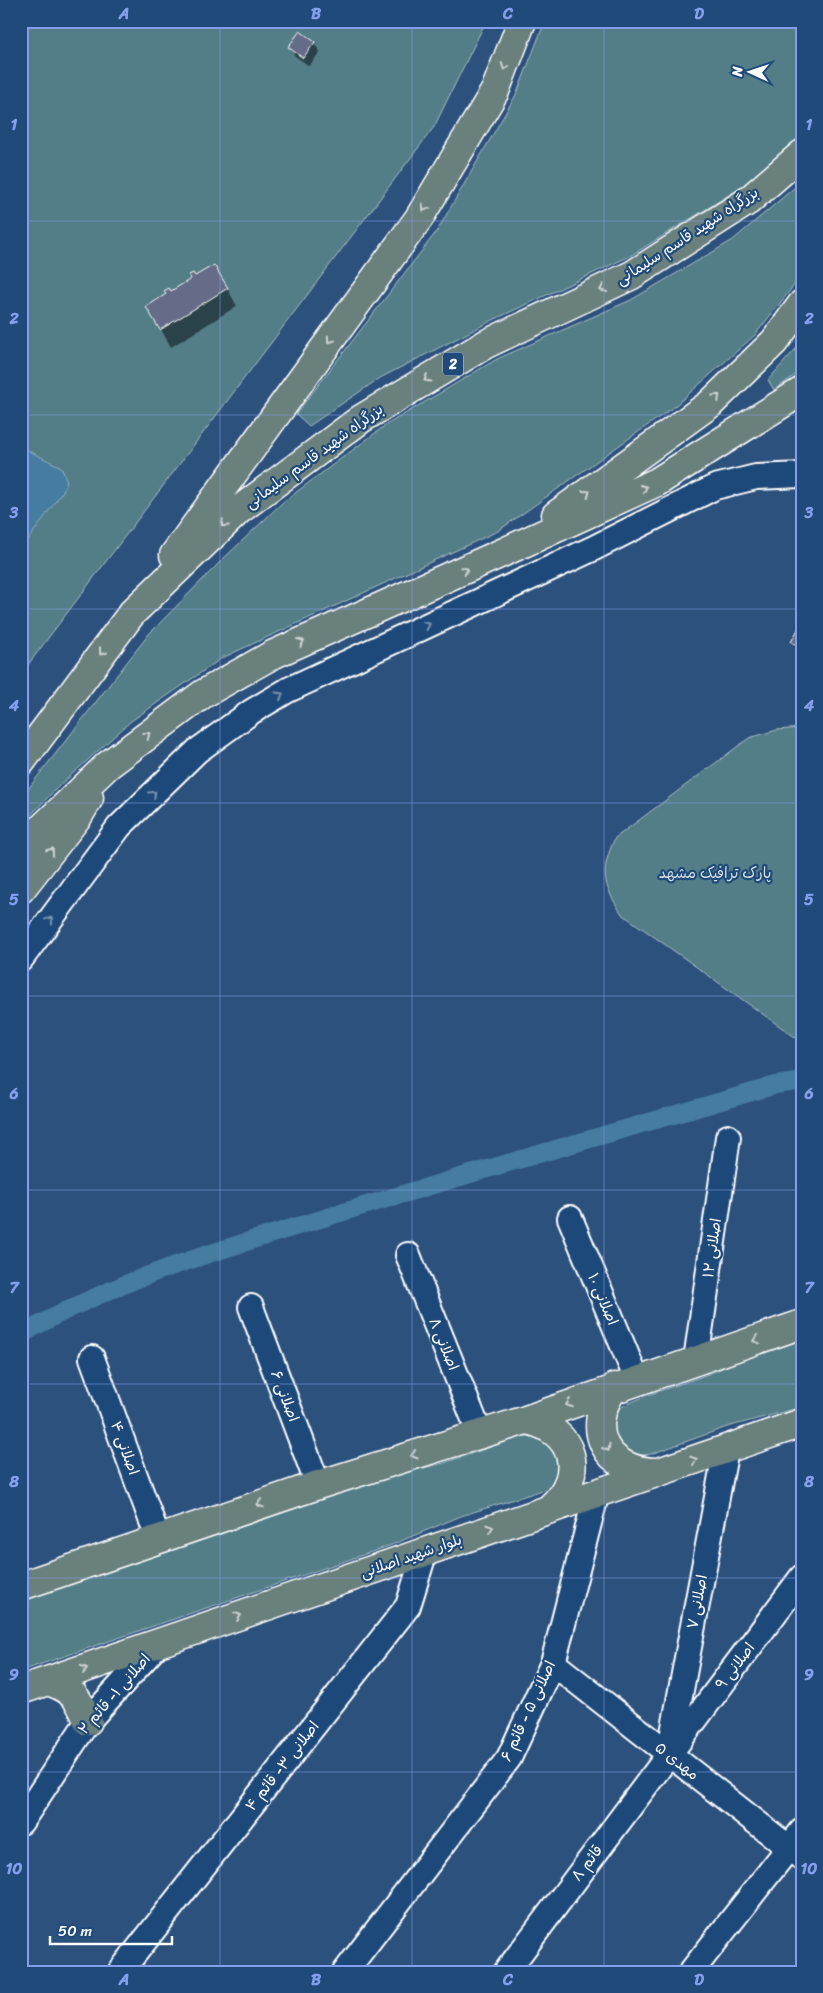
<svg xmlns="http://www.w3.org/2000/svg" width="823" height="1993" font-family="Sriracha,'Playpen Sans Arabic',sans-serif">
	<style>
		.green { fill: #527e87; stroke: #a8bec3 }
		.water { fill: #447ba0; stroke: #8fb0c6 }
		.shadow { fill: #0007 }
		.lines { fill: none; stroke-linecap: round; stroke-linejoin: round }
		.canal { stroke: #447ba0; stroke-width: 18 }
		.building { fill: #656c87; stroke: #fff }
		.minor-casing { stroke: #fff; stroke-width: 28 }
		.major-casing { stroke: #fff; stroke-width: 31 }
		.highway-casing { stroke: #fff; stroke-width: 31 }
		.minor { stroke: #1f4a7a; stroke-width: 24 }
		.major { stroke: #6a807d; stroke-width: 28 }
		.highway { stroke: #6a807d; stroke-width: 28 }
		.oneway { stroke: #cbd3d2 }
		.oneway2 { stroke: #7992af }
		.grid { fill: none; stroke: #839eea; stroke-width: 1; stroke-opacity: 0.55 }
		.labels { text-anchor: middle; stroke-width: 4.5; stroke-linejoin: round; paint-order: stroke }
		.shield { fill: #1f4a7a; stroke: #bcc9d7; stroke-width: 1 }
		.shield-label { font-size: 14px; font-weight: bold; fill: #fff }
		.street-label { font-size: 15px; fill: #fff; stroke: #1f4a7a }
		.park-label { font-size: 15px; fill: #d4dfe1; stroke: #1f4a7a }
		.neatline { fill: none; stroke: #839eea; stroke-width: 2 }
		.grid-label { font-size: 16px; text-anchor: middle; font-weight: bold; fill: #839eea }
	</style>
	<rect width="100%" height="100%" fill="#2d517d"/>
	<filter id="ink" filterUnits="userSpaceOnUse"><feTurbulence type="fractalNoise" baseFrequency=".02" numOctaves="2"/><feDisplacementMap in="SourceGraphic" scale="10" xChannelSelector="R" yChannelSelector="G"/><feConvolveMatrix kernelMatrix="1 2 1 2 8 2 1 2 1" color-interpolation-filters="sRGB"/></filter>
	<g filter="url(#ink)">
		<!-- green -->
		<path class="green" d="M 21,21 L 486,21 L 434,127 L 21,674 Z
			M 545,21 L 802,21 L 802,135 L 742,187 L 630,256 L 493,320 L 380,378 L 309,426 L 296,414 L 437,231 L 517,93 Z
			M 802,181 L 802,275 L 755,335 L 675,406 L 498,531 L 222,658 L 131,721 L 58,787 L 21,825 L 21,798 L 149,634 L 222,560 L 283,502 L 386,425 L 497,359 L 631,300 L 733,240 Z
			M 802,342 L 802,370 L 774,390 L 768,380 Z
			M 802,728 L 802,1042 L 622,914 C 602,884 600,871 615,838 L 749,738 L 777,730 Z
			M 802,1334 L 802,1407 L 727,1427 L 651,1454 L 634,1456 L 611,1439 L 616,1410 C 646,1393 681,1385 713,1372 C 743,1360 771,1344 802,1334 Z
			M 538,1435 L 550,1441 L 561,1462 L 553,1483 L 543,1490 L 461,1516 L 389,1546 L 21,1671 L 21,1601 L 346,1487 L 444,1463 L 523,1436 Z"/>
		<!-- water -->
		<path class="water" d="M 21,447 L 61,467 L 67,481 L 63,491 L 21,550 Z"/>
		<!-- shadow -->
		<path class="shadow" d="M 300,33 L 314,43 L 320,52 L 309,66 L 295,56 L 290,47 Z
			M 195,278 L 227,288 L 237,306 L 171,347 L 148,307 Z
			M 802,625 L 802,658 L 792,642 Z"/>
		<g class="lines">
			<!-- canal -->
			<path class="canal" d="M 21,1335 C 119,1277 227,1248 334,1215 C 481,1170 629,1128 776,1085 L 802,1081"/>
		</g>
		<!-- building -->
		<path class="building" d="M 300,31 L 315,42 L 303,58 L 288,47 Z
			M 214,265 L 228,288 L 160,330 L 146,307 L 166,294 L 164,291 L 169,288 L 171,291 L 191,279 L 189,275 L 193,273 L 195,276 Z
			M 802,622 L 802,648 L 791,642 Z"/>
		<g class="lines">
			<defs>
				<path id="minor" d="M 21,959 L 119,827 L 197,751 L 251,712 L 288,690 L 592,549 L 715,487 L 756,477 L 802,475
					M 570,1218 L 637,1380
					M 408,1255 L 480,1434
					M 251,1307 L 318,1485
					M 92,1358 L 158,1538
					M 696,1360 L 728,1137
					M 553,1663 L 802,1858
					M 670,1749 L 726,1449
					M 21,1822 L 88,1721 L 159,1643
					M 120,1972 L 408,1606 L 425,1551
					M 345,1972 L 509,1758 L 553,1663 L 597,1492
					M 506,1972 L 802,1577
					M 691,1972 L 802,1831"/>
				<path id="major" d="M 615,1387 C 583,1428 605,1472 657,1472
					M 526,1420 C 574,1429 587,1474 551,1507
					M 21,1586 L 318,1485 L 526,1420 L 802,1324
					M 48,1681 C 72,1689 79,1698 88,1721
					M 21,1690 L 802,1423"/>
				<path id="highway" d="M 556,515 L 710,404 L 774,342 L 802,304
					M 174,555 L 419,218 L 495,91 L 522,21
					M 21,762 L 132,613 L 239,510 L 361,419 L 486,344 L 632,275 L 748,201 L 802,154
					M 21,852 L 43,827 L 108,765 L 203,694 L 272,655 L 504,552 L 657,482 L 802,391
					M 21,889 L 79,815 L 89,798"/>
			</defs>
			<!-- minor casing -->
			<use href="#minor" class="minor-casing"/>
			<!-- major casing -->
			<use href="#major" class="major-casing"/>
			<!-- highway casing -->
			<use href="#highway" class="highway-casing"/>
			<!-- minor -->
			<use href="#minor" class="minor"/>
			<!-- major -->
			<use href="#major" class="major"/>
			<!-- highway -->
			<use href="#highway" class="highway"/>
		</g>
		<!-- one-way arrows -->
		<defs><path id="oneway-chevron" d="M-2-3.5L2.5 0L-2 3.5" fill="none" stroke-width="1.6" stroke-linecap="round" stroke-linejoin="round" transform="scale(1.25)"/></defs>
		<g class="oneway">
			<use href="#oneway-chevron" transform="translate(505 67) rotate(111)"/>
			<use href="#oneway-chevron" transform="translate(425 208) rotate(121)"/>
			<use href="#oneway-chevron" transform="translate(603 289) rotate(155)"/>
			<use href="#oneway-chevron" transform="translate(330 340) rotate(126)"/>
			<use href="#oneway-chevron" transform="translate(427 379) rotate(149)"/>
			<use href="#oneway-chevron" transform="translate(717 397) rotate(-44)"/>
			<use href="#oneway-chevron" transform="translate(644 488) rotate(-25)"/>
			<use href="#oneway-chevron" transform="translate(587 493) rotate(-36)"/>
			<use href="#oneway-chevron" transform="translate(224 524) rotate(136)"/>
			<use href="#oneway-chevron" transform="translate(465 570) rotate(-24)"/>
			<use href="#oneway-chevron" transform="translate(301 642) rotate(-24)"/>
			<use href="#oneway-chevron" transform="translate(102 652) rotate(127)"/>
			<use href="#oneway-chevron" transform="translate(147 735) rotate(-37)"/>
			<use href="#oneway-chevron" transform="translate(51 851) rotate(-52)"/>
			<use href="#oneway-chevron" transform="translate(756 1340) rotate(161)"/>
			<use href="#oneway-chevron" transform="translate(569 1404) rotate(160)"/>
			<use href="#oneway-chevron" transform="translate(607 1448) rotate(60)"/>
			<use href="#oneway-chevron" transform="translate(414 1455) rotate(163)"/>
			<use href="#oneway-chevron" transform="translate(694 1460) rotate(-19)"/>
			<use href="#oneway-chevron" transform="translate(260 1504) rotate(162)"/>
			<use href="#oneway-chevron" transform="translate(490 1528) rotate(-19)"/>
			<use href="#oneway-chevron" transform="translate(238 1616) rotate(-19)"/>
			<use href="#oneway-chevron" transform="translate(84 1669) rotate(-19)"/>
		</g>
		<g class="oneway2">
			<use href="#oneway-chevron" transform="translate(427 625) rotate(-25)"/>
			<use href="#oneway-chevron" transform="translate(280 695) rotate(-31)"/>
			<use href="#oneway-chevron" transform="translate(153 794) rotate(-44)"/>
			<use href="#oneway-chevron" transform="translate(50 920) rotate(-53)"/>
		</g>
	</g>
	<!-- grid -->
	<path class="grid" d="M 220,21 L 220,1972M 412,21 L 412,1972M 604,21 L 604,1972M 21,221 L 802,221M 21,415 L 802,415M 21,609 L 802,609M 21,803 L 802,803M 21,996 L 802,996M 21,1190 L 802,1190M 21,1384 L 802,1384M 21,1578 L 802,1578M 21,1772 L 802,1772"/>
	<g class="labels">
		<!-- shield labels -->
		<rect class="shield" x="443" y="352.5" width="20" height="23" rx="4"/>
		<g class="shield-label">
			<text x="453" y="369">2</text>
		</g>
		<!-- street labels -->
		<g class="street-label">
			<text transform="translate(687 236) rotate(-33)" y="5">بزرگراه شهید قاسم سلیمانی</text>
			<text transform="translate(314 456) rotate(-36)" y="5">بزرگراه شهید قاسم سلیمانی</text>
			<text transform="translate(712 1248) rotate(-82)" y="5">اصلانی ۱۲</text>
			<text transform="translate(603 1299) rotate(67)" y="5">اصلانی ۱۰</text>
			<text transform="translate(444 1344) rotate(68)" y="5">اصلانی ۸</text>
			<text transform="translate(285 1396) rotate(69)" y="5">اصلانی ۶</text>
			<text transform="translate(125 1448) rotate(70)" y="5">اصلانی ۴</text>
			<text transform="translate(411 1556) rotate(-19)" y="5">بلوار شهید اصلانی</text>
			<text transform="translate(697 1602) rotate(-79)" y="5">اصلانی ۷</text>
			<text transform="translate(735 1666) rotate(-53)" y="5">اصلانی ۹</text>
			<text transform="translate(114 1694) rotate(-49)" y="5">اصلانی ۱- قائم ۲</text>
			<text transform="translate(528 1711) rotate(-65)" y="5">اصلانی ۵ - قائم ۶</text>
			<text transform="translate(677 1761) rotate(38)" y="5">مهدی ۵</text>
			<text transform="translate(282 1766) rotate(-52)" y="5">اصلانی ۳- قائم ۴</text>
			<text transform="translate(587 1863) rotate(-53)" y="5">قائم ۸</text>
		</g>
		<!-- park labels -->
		<g class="park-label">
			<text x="715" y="878">پارک ترافیک مشهد</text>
		</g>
	</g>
	<!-- margin -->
	<rect width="823" height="1993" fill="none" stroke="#1f4a7a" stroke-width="55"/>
	<!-- north arrow -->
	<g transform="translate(750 72) rotate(273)" stroke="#1f4a7a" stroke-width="4" paint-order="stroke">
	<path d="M0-4L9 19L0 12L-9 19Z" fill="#ffffff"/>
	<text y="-8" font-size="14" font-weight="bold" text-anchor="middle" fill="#ffffff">N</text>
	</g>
	<!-- scale -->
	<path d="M50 1936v8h122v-8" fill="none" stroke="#ffffff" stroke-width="2.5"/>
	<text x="58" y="1936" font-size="15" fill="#ffffff" stroke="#1f4a7a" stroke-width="4" paint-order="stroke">50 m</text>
	<rect x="28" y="28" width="768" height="1938" class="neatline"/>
	<g class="grid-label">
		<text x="124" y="19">A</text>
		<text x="316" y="19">B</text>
		<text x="508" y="19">C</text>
		<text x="699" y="19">D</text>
		<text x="14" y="130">1</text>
		<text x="809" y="130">1</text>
		<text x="14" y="324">2</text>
		<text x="809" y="324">2</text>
		<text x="14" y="518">3</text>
		<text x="809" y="518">3</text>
		<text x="14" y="711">4</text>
		<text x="809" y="711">4</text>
		<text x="14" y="905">5</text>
		<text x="809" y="905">5</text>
		<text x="14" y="1099">6</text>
		<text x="809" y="1099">6</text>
		<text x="14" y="1293">7</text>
		<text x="809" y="1293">7</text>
		<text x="14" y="1487">8</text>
		<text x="809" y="1487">8</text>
		<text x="14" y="1680">9</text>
		<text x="809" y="1680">9</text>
		<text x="14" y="1874">10</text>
		<text x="809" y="1874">10</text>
		<text x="124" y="1985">A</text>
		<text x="316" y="1985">B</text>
		<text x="508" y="1985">C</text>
		<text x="699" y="1985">D</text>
	</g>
</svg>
